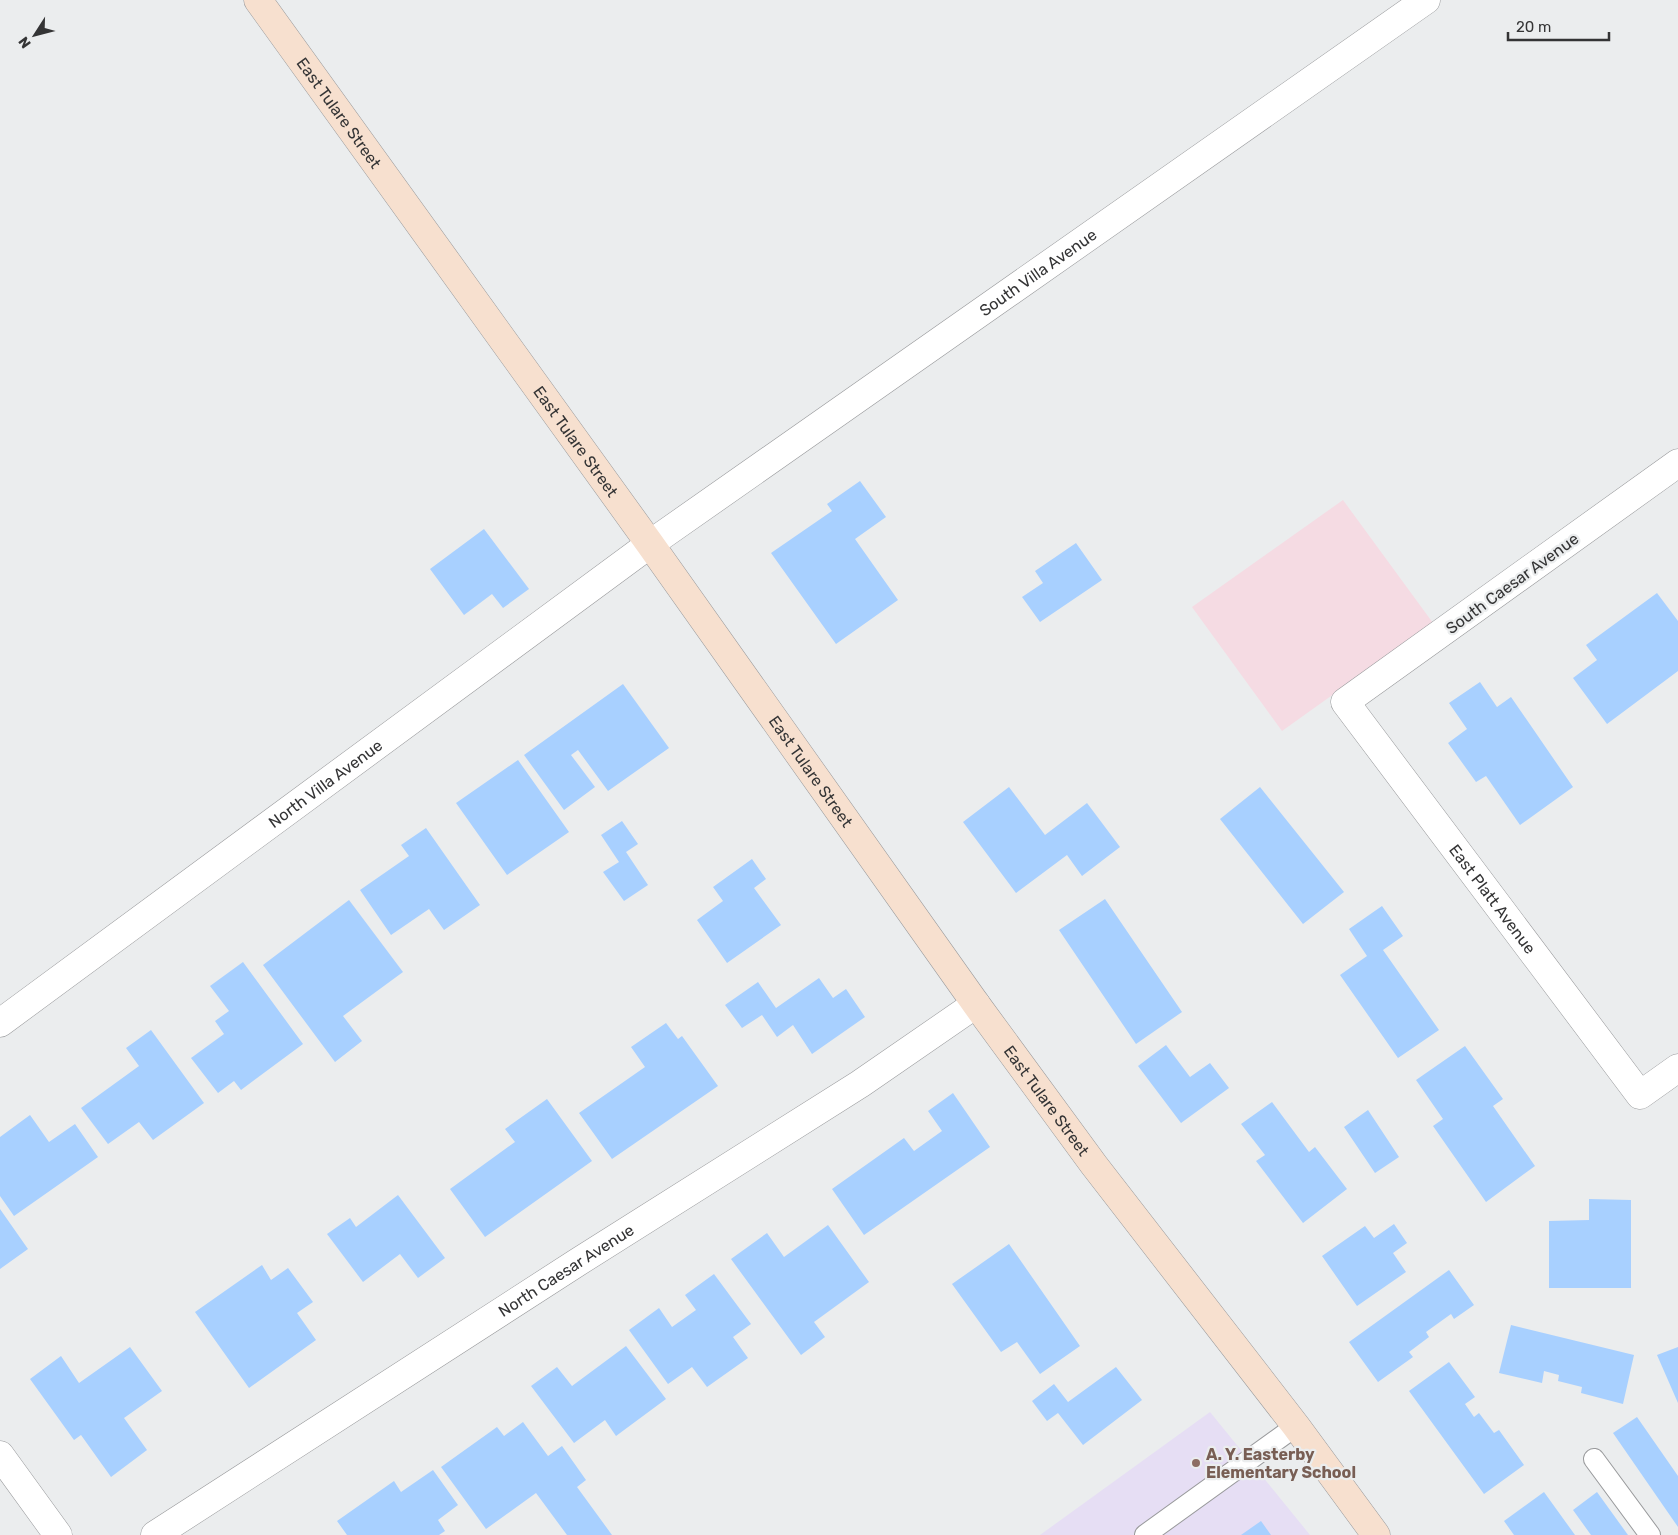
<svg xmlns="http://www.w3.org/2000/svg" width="1678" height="1535" font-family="Rubik,sans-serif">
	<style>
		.commercial { fill: #f5dbe3 }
		.education { fill: #e6def4 }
		.building { fill: #a8d0ff }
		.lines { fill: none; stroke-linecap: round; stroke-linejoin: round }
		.lane-casing { stroke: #999a9c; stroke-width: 22 }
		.street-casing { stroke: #999a9c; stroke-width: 29 }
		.secondary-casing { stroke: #999a9c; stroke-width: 29 }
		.lane { stroke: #fff; stroke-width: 20 }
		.street { stroke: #fff; stroke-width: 28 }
		.secondary { stroke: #f7e0cf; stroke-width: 28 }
		.education-dot { fill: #8d6e63; stroke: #ebedee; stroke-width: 2 }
		.labels { text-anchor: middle; stroke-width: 4.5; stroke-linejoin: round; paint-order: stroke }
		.street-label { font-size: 16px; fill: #343435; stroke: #ebedee }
		.education-label { font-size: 16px; font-weight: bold; fill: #785e54; stroke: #ebedee; text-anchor: start }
	</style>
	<rect width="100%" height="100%" fill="#ebedee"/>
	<!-- commercial -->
	<path class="commercial" d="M 1343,500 L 1433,623 L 1282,731 L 1192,607 Z"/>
	<!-- education -->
	<path class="education" d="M 1210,1412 L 1310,1535 L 1040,1535 Z"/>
	<!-- building -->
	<path class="building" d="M 860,481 L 886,517 L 855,539 L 898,600 L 836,644 L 771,553 L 832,511 L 827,504 Z
		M 484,529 L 529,589 L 503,608 L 492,594 L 464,615 L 430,569 Z
		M 1076,543 L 1102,580 L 1040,622 L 1022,597 L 1043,583 L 1035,571 Z
		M 1657,593 L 1678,621 L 1678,671 L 1607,724 L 1573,678 L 1597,660 L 1586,645 Z
		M 1480,682 L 1497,707 L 1511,697 L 1573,787 L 1520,825 L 1486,776 L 1476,782 L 1448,743 L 1467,729 L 1449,703 Z
		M 623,684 L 669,748 L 608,791 L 578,750 L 571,755 L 595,787 L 564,810 L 524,755 Z
		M 518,760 L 569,832 L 507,875 L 456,803 Z
		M 1009,787 L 1045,835 L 1087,803 L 1120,847 L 1082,876 L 1067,855 L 1016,893 L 963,822 Z
		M 1260,787 L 1344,892 L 1303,924 L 1220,819 Z
		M 622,821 L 638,844 L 626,852 L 648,885 L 624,901 L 603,872 L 619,862 L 601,835 Z
		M 426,828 L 480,905 L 444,930 L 429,909 L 391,935 L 360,890 L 409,856 L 401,845 Z
		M 752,859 L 766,879 L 754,888 L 781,925 L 727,963 L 697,920 L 723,901 L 713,887 Z
		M 1105,899 L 1182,1012 L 1136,1044 L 1059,930 Z
		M 349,900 L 403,972 L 343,1016 L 362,1041 L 335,1062 L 263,965 Z
		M 1382,906 L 1403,936 L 1383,950 L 1439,1030 L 1398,1058 L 1340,975 L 1367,956 L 1349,929 Z
		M 243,962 L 303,1044 L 241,1090 L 234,1081 L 218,1093 L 191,1058 L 224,1034 L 215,1021 L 229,1011 L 210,986 Z
		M 819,978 L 833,998 L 846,989 L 865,1017 L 812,1054 L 793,1025 L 777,1037 L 762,1015 L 742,1028 L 725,1005 L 758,982 L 776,1008 Z
		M 666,1023 L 678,1039 L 682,1036 L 718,1086 L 612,1159 L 579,1113 L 645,1067 L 631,1047 Z
		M 151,1030 L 204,1103 L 153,1140 L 139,1122 L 108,1144 L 81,1108 L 139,1066 L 126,1048 Z
		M 1166,1045 L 1190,1077 L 1210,1063 L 1229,1088 L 1181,1123 L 1138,1066 Z
		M 1465,1046 L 1503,1099 L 1493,1106 L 1535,1166 L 1486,1202 L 1433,1126 L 1443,1119 L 1416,1080 Z
		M 953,1093 L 990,1147 L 864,1235 L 832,1189 L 904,1138 L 914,1151 L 942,1131 L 928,1111 Z
		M 547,1099 L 592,1161 L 485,1237 L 450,1189 L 515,1142 L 505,1129 Z
		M 1272,1102 L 1309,1152 L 1315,1147 L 1347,1189 L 1303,1223 L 1256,1161 L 1265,1155 L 1241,1124 Z
		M 1368,1110 L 1399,1157 L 1375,1173 L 1344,1127 Z
		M 30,1115 L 49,1142 L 75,1124 L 98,1157 L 14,1216 L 0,1196 L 0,1137 Z
		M 398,1195 L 445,1258 L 418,1278 L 400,1254 L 363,1282 L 327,1234 L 350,1218 L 356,1227 Z
		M 1589,1199 L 1631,1200 L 1631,1288 L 1549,1288 L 1549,1221 L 1589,1220 Z
		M 0,1209 L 28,1249 L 0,1269 Z
		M 1394,1224 L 1407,1243 L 1393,1253 L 1406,1272 L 1357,1306 L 1322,1256 L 1365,1226 L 1374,1238 Z
		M 828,1225 L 869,1282 L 814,1322 L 825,1337 L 801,1355 L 731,1259 L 767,1233 L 784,1257 Z
		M 1009,1244 L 1080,1346 L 1040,1374 L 1017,1342 L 1001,1352 L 952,1284 Z
		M 262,1265 L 271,1280 L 288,1268 L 313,1302 L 297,1313 L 316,1340 L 249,1388 L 195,1312 Z
		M 1449,1270 L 1474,1305 L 1454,1319 L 1451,1314 L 1426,1332 L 1429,1337 L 1409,1352 L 1413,1357 L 1378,1382 L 1349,1342 Z
		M 714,1274 L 751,1324 L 733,1337 L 748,1358 L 707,1387 L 692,1367 L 668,1384 L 629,1330 L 659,1308 L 672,1327 L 696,1310 L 685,1295 Z
		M 1511,1325 L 1634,1355 L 1623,1404 L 1581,1393 L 1582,1387 L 1558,1381 L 1559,1375 L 1544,1371 L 1542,1383 L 1499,1373 Z
		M 626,1346 L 666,1399 L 616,1436 L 605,1420 L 574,1443 L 531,1386 L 557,1367 L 572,1386 Z
		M 130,1347 L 162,1391 L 124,1418 L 147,1450 L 111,1477 L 81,1435 L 74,1440 L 30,1379 L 61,1356 L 79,1383 Z
		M 1678,1347 L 1678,1403 L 1657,1355 Z
		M 1449,1362 L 1475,1397 L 1465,1404 L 1474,1417 L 1479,1413 L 1494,1433 L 1499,1430 L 1524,1465 L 1484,1494 L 1409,1391 Z
		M 1116,1367 L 1142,1400 L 1083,1445 L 1058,1413 L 1047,1421 L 1032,1401 L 1054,1384 L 1068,1402 Z
		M 1637,1417 L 1678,1476 L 1678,1527 L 1613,1433 Z
		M 523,1422 L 548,1456 L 562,1446 L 586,1480 L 577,1487 L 612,1535 L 567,1535 L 536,1493 L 486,1529 L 441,1467 L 497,1427 L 504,1436 Z
		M 433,1470 L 458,1505 L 438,1520 L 445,1531 L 439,1535 L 347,1535 L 337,1521 L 394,1481 L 401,1492 Z
		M 1544,1492 L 1575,1535 L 1514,1535 L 1504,1521 Z
		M 1597,1492 L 1628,1535 L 1591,1535 L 1573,1510 Z
		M 1261,1521 L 1271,1535 L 1241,1535 Z"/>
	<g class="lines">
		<defs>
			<path id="lane" d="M 1594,1459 L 1650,1535
				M 1145,1535 L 1296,1426"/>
			<g id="street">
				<path id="s1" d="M 1678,463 L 1345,702 L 1640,1095 L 1678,1068"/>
				<path id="s2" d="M 0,1023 L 650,544 L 1426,0"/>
				<path d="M 0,1455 L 58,1535"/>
				<path id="s3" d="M 155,1535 L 578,1262 L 860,1084 L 976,1004"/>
			</g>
			<g id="secondary">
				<path id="s4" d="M 258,0 L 650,544 L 976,1004 L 1094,1165 L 1296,1426 L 1376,1535"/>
			</g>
		</defs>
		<!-- lane casing -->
		<use href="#lane" class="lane-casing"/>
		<!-- street casing -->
		<use href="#street" class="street-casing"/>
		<!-- secondary casing -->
		<use href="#secondary" class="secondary-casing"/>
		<!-- lane -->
		<use href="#lane" class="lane"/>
		<!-- street -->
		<use href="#street" class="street"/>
		<!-- secondary -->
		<use href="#secondary" class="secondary"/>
	</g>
	<!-- markers -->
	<circle class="education-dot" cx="1196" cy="1463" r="5"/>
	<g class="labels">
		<!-- street labels -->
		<g class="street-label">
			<text dy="6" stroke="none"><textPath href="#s4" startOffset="139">East Tulare Street</textPath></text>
			<text dy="6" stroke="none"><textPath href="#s2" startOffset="1281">South Villa Avenue</textPath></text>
			<text dy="6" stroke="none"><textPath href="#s4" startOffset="544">East Tulare Street</textPath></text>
			<text transform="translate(1512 583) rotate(-36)" y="6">South Caesar Avenue</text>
			<text dy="6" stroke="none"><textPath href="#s4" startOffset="949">East Tulare Street</textPath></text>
			<text dy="6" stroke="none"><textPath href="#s2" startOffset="404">North Villa Avenue</textPath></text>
			<text dy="6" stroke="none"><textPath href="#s1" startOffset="656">East Platt Avenue</textPath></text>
			<text dy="6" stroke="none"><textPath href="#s4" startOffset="1354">East Tulare Street</textPath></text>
			<text dy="6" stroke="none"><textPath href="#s3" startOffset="489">North Caesar Avenue</textPath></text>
		</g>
		<!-- education labels -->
		<g class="education-label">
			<text x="1206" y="1460">A. Y. Easterby<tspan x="1206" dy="18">Elementary School</tspan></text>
		</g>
	</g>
	<!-- north arrow -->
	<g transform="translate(35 35) rotate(234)" stroke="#ebedee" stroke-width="4" paint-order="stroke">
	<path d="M0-4L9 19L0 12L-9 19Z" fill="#343435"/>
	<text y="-8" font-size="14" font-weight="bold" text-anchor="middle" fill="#343435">N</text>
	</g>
	<!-- scale -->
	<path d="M1508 32v8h101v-8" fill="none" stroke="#343435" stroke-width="2.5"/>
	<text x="1516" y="32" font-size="15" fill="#343435" stroke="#ebedee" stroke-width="4" paint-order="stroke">20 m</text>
</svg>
